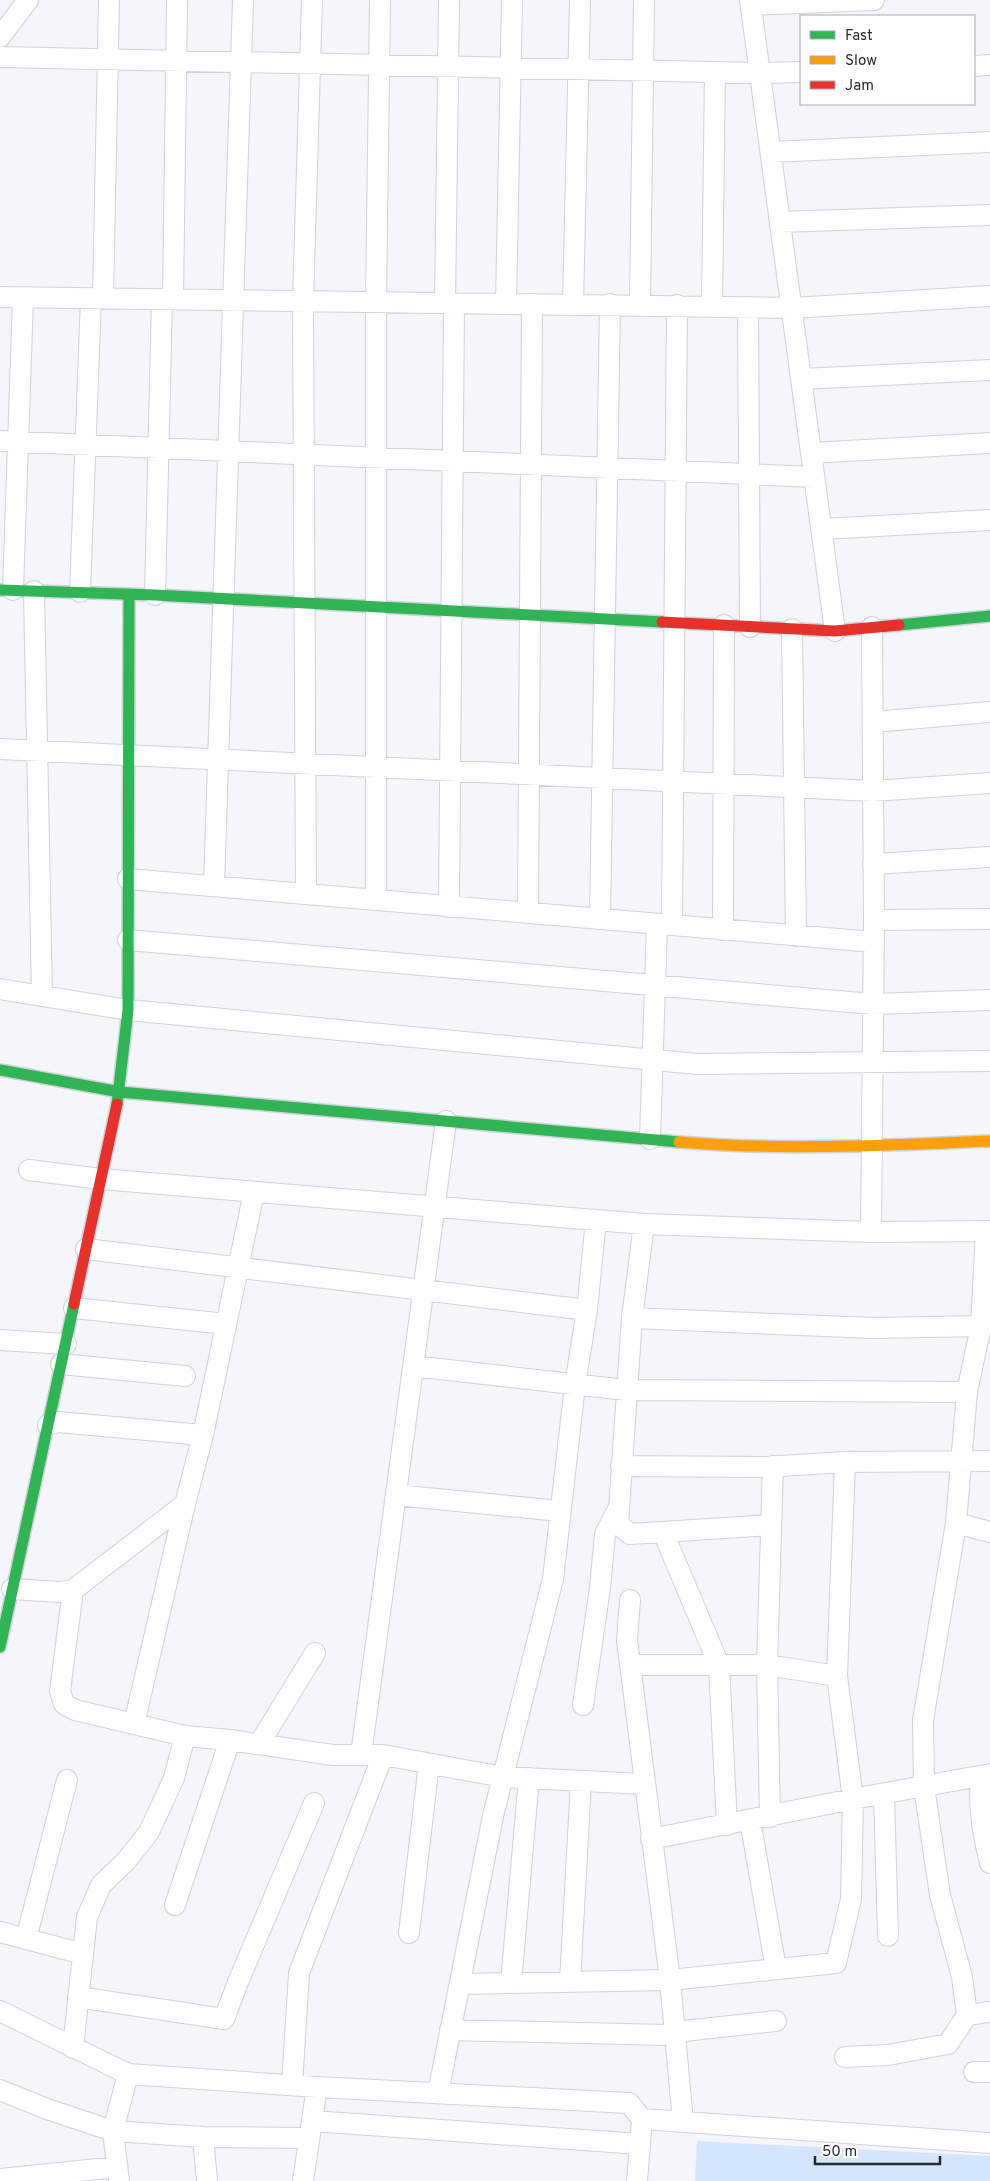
<svg xmlns="http://www.w3.org/2000/svg" width="990" height="2181" font-family="Overpass,sans-serif">
	<style>
		.green { fill: #d6e6fa }
		.lines { fill: none; stroke-linecap: round; stroke-linejoin: round }
		.street-casing { stroke: #cfd2d7; stroke-width: 22 }
		.fast-casing { stroke: #cfd2d7; stroke-width: 14 }
		.slow-casing { stroke: #cfd2d7; stroke-width: 14 }
		.jam-casing { stroke: #cfd2d7; stroke-width: 14 }
		.street { stroke: #fdfefe; stroke-width: 20 }
		.fast { stroke: #30b455; stroke-width: 11 }
		.slow { stroke: #ff9f0a; stroke-width: 11 }
		.jam { stroke: #e5322d; stroke-width: 11 }
	</style>
	<rect width="100%" height="100%" fill="#f3f6fa"/>
	<!-- green -->
	<path class="green" d="M 697,2141 L 990,2156 L 990,2181 L 695,2181 Z"/>
	<g class="lines">
		<defs>
			<path id="street" d="M 750,0 L 835,631
				M 751,5 L 874,0
				M 0,37 L 28,0
				M 0,57 L 760,73 L 801,72
				M 974,66 L 990,65
				M 771,152 L 990,142
				M 780,222 L 990,215
				M 0,297 L 792,308 L 990,296
				M 103,299 L 109,0
				M 173,299 L 177,0
				M 445,303 L 449,0
				M 506,304 L 512,0
				M 573,304 L 580,0
				M 640,305 L 644,0
				M 712,306 L 715,72
				M 748,307 L 750,627
				M 801,379 L 990,370
				M 0,441 L 814,477
				M 811,453 L 990,443
				M 822,529 L 990,520
				M 13,590 L 23,298
				M 34,591 L 42,996
				M 80,592 L 91,298
				M 155,595 L 162,299
				M 792,629 L 796,936
				M 873,722 L 990,712
				M 0,749 L 873,791 L 990,783
				M 873,864 L 990,857
				M 128,879 L 874,942
				M 214,886 L 243,0
				M 306,894 L 303,301 L 312,0
				M 376,900 L 376,303 L 380,0
				M 449,907 L 454,303
				M 528,913 L 532,304
				M 600,919 L 610,304
				M 874,920 L 990,919
				M 672,925 L 677,305
				M 723,930 L 724,625
				M 128,940 L 873,1004 L 990,1000
				M 0,989 L 128,1010 L 697,1064 L 990,1061
				M 650,1139 L 657,924
				M 29,1170 L 101,1179 L 644,1224 L 871,1232 L 990,1231
				M 644,1224 L 632,1318 L 618,1524 L 630,1534 L 771,1525
				M 871,1232 L 874,920 L 872,627
				M 86,1249 L 587,1310
				M 74,1308 L 226,1324
				M 632,1318 L 873,1328 L 981,1326
				M 0,1340 L 66,1344
				M 61,1364 L 185,1376
				M 413,1366 L 626,1390 L 967,1392
				M 48,1425 L 58,1422 L 203,1435
				M 621,1466 L 765,1467 L 845,1462 L 990,1461
				M 396,1495 L 560,1511
				M 956,1523 L 990,1532
				M 663,1532 L 719,1665 L 727,1825
				M 12,1589 L 60,1592 L 73,1590 L 185,1504 L 203,1435 L 254,1192
				M 73,1590 L 60,1691 L 64,1704 L 75,1710 L 185,1736 L 230,1740 L 333,1755 L 383,1755 L 503,1777 L 644,1784
				M 630,1600 L 627,1640 L 670,1980 L 683,2122
				M 630,1665 L 767,1665 L 837,1676
				M 583,1705 L 600,1588 L 605,1534 L 618,1509
				M 134,1724 L 185,1504
				M 259,1744 L 315,1653
				M 361,1755 L 446,1121
				M 981,1777 C 978,1805 983,1836 990,1863
				M 884,1794 L 888,1936
				M 770,1817 L 767,1665 L 773,1466
				M 750,1820 L 776,1969
				M 651,1839 L 853,1799 L 990,1774
				M 175,1905 L 230,1740
				M 0,1932 L 83,1954
				M 409,1933 L 429,1764
				M 26,1939 L 67,1780
				M 570,1982 L 581,1781
				M 511,1983 L 529,1778
				M 460,1984 L 670,1980 L 836,1963 L 851,1899 L 853,1799 L 837,1676 L 845,1462
				M 78,1997 L 224,2019 L 238,1982 L 314,1803
				M 0,2011 L 128,2074 L 317,2087 L 629,2103 L 642,2119 L 637,2181
				M 967,2015 L 990,2012
				M 450,2030 L 666,2035 L 675,2032 L 776,2021
				M 73,2048 L 87,1917 L 101,1885 L 126,1861 L 149,1832 L 174,1778 L 185,1736
				M 845,2057 L 888,2055 L 948,2044 L 967,2015 L 962,1977 L 940,1895 L 924,1787 L 923,1720 L 956,1523 L 967,1392 L 981,1326 L 986,1231
				M 974,2072 L 990,2072
				M 292,2085 L 299,1973 L 383,1755
				M 0,2090 L 47,2109 L 113,2131 L 203,2137 L 309,2138
				M 438,2093 L 493,1816 L 553,1579 L 575,1385 L 587,1310 L 596,1220
				M 642,2119 L 990,2143
				M 312,2121 L 640,2144
				M 203,2137 L 207,2181
				M 0,2179 L 117,2167
				M 119,2181 L 113,2131 L 128,2074
				M 303,2181 L 317,2087"/>
			<path id="fast" d="M 0,590 L 155,595 L 662,622
				M 899,625 L 990,616
				M 0,1070 L 120,1092 L 679,1142
				M 117,1104 L 128,1010 L 129,594
				M 0,1647 L 74,1304"/>
			<path id="slow" d="M 679,1142 C 782,1151 887,1145 990,1141"/>
			<path id="jam" d="M 662,622 L 835,631 L 899,625
				M 74,1304 L 117,1104"/>
		</defs>
		<!-- street casing -->
		<use href="#street" class="street-casing"/>
		<!-- fast casing -->
		<use href="#fast" class="fast-casing"/>
		<!-- slow casing -->
		<use href="#slow" class="slow-casing"/>
		<!-- jam casing -->
		<use href="#jam" class="jam-casing"/>
		<!-- street -->
		<use href="#street" class="street"/>
		<!-- fast -->
		<use href="#fast" class="fast"/>
		<!-- slow -->
		<use href="#slow" class="slow"/>
		<!-- jam -->
		<use href="#jam" class="jam"/>
	</g>
	<!-- legend -->
	<rect x="800" y="15" width="175" height="90" fill="#ffffff" stroke="#a9aaab"/>
	<rect x="810" y="31" width="25" height="8" fill="#30b455" stroke="#a9aaab"/>
	<text x="845" y="40" font-size="15" fill="#272a2e">Fast</text>
	<rect x="810" y="56" width="25" height="8" fill="#ff9f0a" stroke="#a9aaab"/>
	<text x="845" y="65" font-size="15" fill="#272a2e">Slow</text>
	<rect x="810" y="81" width="25" height="8" fill="#e5322d" stroke="#a9aaab"/>
	<text x="845" y="90" font-size="15" fill="#272a2e">Jam</text>
	<!-- scale -->
	<path d="M815 2156v8h125v-8" fill="none" stroke="#272a2e" stroke-width="2.5"/>
	<text x="822" y="2156" font-size="15" fill="#272a2e" stroke="#ffffff" stroke-width="4" paint-order="stroke">50 m</text>
</svg>
